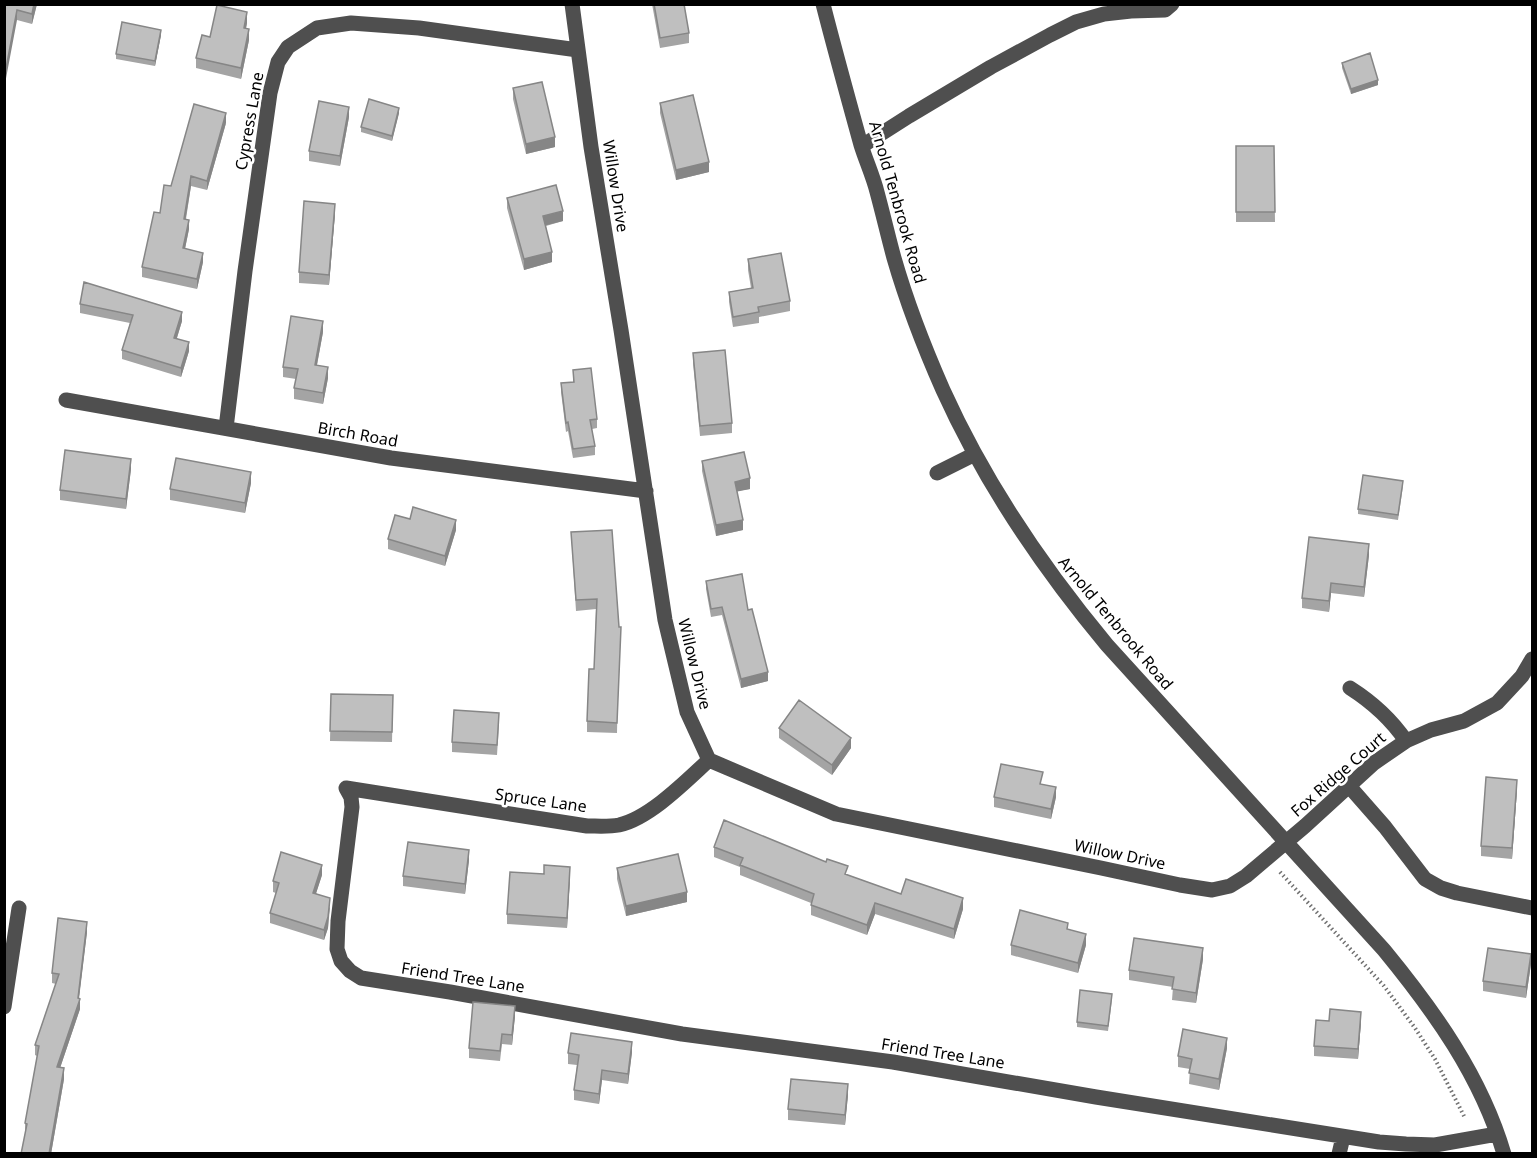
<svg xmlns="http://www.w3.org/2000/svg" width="1537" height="1158" font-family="'Noto Sans',sans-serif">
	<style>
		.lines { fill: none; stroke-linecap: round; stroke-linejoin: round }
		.path { stroke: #717171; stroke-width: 4; stroke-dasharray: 1.5 3; stroke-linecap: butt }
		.minor { stroke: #4f4f4f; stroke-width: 15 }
		.wall { fill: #a4a4a4 }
		.shaded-wall { fill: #868686 }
		.building { fill: #bfbfbf; stroke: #868686; stroke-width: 1.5 }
		.labels { text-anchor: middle; stroke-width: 5; stroke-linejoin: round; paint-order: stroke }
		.street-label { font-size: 16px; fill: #000; stroke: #fff }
	</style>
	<rect width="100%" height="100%" fill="#fff"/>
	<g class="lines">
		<!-- path -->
		<path class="path" d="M 1280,872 L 1384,986 L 1415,1028 L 1435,1059 L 1465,1118"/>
		<!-- minor -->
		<path class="minor" d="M 572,4 L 591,147 L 621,330 L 665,620 L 687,712 L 709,760 L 836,814 L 1101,868 L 1180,885 L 1212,890 L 1230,886 L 1246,876 L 1305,826 L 1374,763 L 1406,741 L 1431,730 L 1464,721 L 1497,703 L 1522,676 L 1532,659
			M 823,4 C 835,51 848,98 861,145 C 866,161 873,176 877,192 C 883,214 888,236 894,258 C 907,303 924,347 943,390 C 985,483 1042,567 1107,645 L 1384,950 C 1434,1011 1481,1076 1504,1154
			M 862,146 L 909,116 L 991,67 L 1050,35 L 1076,22 L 1104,14 L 1131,11 L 1165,10 L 1172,4
			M 66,400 L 391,458 L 646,491
			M 226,428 L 245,271 L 270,93 L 278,62 L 288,47 L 317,28 L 351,23 L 419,28 L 578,50
			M 937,473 L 975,454
			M 1350,688 C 1372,702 1391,719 1406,741
			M 1349,786 L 1385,827 L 1425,879 L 1441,888 L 1457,893 L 1532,908
			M 346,788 L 351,797 L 352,807 L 338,921 L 337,949 L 341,961 L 350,971 L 361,978 L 450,992 L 682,1034 L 893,1062 L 1096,1097 L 1379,1142 L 1406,1144 L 1435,1145 L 1497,1134
			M 346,788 L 587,826 C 597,826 609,827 619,825 C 650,818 686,781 709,760
			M 4,1007 L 19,908
			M 1339,1154 L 1343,1137"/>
	</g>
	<!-- wall -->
	<path class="wall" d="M 4,4 L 37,4 L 32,24 L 17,20 Z
		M 652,4 L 684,4 L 689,33 L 689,43 L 660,48 Z
		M 247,23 L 246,28 L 249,40 L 241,79 L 196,68 L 196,58 L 210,37 Z
		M 161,35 L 155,66 L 116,59 L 116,54 Z
		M 1342,63 L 1378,85 L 1351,94 L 1342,68 Z
		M 513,88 L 555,147 L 526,154 L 513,99 Z
		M 660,103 L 709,172 L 676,180 L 660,113 Z
		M 399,113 L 392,141 L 361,132 L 361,127 Z
		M 349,117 L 340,166 L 309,161 L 309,151 Z
		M 226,123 L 207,190 L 191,186 L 186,219 L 189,229 L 185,249 L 203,262 L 197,289 L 142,277 L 142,267 L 160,213 Z
		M 1236,146 L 1274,146 L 1275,222 L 1236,222 Z
		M 507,198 L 563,221 L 546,226 L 552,262 L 524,270 L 507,208 Z
		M 335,214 L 329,285 L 299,283 L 299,272 Z
		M 748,259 L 790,301 L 790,311 L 759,317 L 759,323 L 733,327 L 729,302 L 729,292 L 751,288 L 748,270 Z
		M 80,304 L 182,321 L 177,338 L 189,351 L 181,377 L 122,359 L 122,350 L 130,323 L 80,313 Z
		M 323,332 L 317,365 L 328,378 L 323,404 L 294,399 L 294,388 L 296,379 L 283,377 L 283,367 Z
		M 693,353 L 732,423 L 732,433 L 700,436 L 693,363 Z
		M 573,370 L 597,419 L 597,428 L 592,429 L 595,446 L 595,455 L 573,458 L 568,431 L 566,432 L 561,392 L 561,383 L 573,382 Z
		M 702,461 L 750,489 L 737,491 L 743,530 L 716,536 L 702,471 Z
		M 131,469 L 126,509 L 60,500 L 60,490 Z
		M 251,483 L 245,513 L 170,500 L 170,489 Z
		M 1403,486 L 1398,520 L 1358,514 L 1358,509 Z
		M 410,519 L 456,530 L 445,566 L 388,549 L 388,539 Z
		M 571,532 L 619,627 L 617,733 L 587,732 L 587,721 L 594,669 L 596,609 L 576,611 Z
		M 1369,555 L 1364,597 L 1331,593 L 1329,612 L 1302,608 L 1302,598 Z
		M 706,581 L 748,610 L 768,681 L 741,688 L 722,615 L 711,617 L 706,589 Z
		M 331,694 L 393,695 L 392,742 L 330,741 Z
		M 499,724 L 497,755 L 452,752 L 452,742 Z
		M 779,728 L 851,748 L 832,775 L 779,738 Z
		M 1042,784 L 1056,797 L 1051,819 L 994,807 L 994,797 Z
		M 1517,790 L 1512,859 L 1481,856 L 1481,846 Z
		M 714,847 L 848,875 L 901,894 L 963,909 L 954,939 L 875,914 L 867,935 L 811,915 L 811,903 L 740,875 L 740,867 L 714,857 Z
		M 469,860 L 465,894 L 403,886 L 403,876 Z
		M 617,868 L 687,902 L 626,916 L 617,879 Z
		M 322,875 L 316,893 L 330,908 L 328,928 L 324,940 L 270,923 L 270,913 L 276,893 L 273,892 L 273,881 Z
		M 570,877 L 567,928 L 507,924 L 507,914 Z
		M 87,932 L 79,999 L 80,1009 L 60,1068 L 64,1079 L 51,1154 L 21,1154 L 25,1134 L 25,1123 L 37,1056 L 35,1055 L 35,1045 L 56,984 L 52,983 L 52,973 Z
		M 1011,945 L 1086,945 L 1078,973 L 1011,955 Z
		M 1203,959 L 1196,1003 L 1172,1000 L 1173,987 L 1129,980 L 1129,970 Z
		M 1531,964 L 1526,998 L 1483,991 L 1483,981 Z
		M 1112,999 L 1108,1031 L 1077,1027 L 1077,1022 Z
		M 515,1016 L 512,1045 L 502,1044 L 500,1061 L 469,1058 L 469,1048 Z
		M 1361,1022 L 1358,1059 L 1314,1056 L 1314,1046 Z
		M 1531,1040 L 1533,1040 L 1533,1055 L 1531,1051 Z
		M 1227,1048 L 1219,1090 L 1189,1084 L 1190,1069 L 1178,1067 L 1178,1056 Z
		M 632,1052 L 628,1084 L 602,1080 L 599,1104 L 574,1100 L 574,1090 L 577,1065 L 568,1064 L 568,1053 Z
		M 848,1095 L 845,1125 L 788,1120 L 788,1109 Z"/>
	<!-- shaded-wall -->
	<path class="shaded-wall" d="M 34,4 L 37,4 L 32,24 L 32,14 Z
		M 17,10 L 17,20 L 4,89 L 4,79 Z
		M 247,12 L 247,23 L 244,38 L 244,28 Z
		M 249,29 L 249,40 L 241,79 L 241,68 Z
		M 161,30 L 161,35 L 155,66 L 155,61 Z
		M 1378,80 L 1378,85 L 1351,94 L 1351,89 Z
		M 349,107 L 349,117 L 340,166 L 340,156 Z
		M 399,108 L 399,113 L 392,141 L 392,136 Z
		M 226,113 L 226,123 L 207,190 L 207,181 Z
		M 555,137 L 555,147 L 526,154 L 526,144 Z
		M 709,162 L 709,172 L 676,180 L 676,170 Z
		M 191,176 L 191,186 L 184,228 L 184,219 Z
		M 335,204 L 335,214 L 329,285 L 329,275 Z
		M 563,211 L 563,221 L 543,226 L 543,216 Z
		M 189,220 L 189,229 L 183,258 L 183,248 Z
		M 552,252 L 552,262 L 524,270 L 524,259 Z
		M 203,253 L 203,262 L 197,289 L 197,279 Z
		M 182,312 L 182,321 L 174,347 L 174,338 Z
		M 323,321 L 323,332 L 315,375 L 315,365 Z
		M 189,342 L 189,351 L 181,377 L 181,368 Z
		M 328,367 L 328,378 L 323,404 L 323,393 Z
		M 131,459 L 131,469 L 126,509 L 126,499 Z
		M 251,472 L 251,483 L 245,513 L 245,503 Z
		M 750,478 L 750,489 L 735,492 L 735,482 Z
		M 456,520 L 456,530 L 445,566 L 445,556 Z
		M 743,520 L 743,530 L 716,536 L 716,525 Z
		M 1369,544 L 1369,555 L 1364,597 L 1364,587 Z
		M 1331,583 L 1331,593 L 1329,612 L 1329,601 Z
		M 768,672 L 768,681 L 741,688 L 741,679 Z
		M 851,738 L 851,748 L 832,775 L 832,765 Z
		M 1517,780 L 1517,790 L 1512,859 L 1512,848 Z
		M 1056,787 L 1056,797 L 1051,819 L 1051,809 Z
		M 469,850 L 469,860 L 465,894 L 465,884 Z
		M 322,865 L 322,875 L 313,903 L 313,893 Z
		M 570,867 L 570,877 L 567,928 L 567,918 Z
		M 687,892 L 687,902 L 626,916 L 626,906 Z
		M 330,898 L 328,928 L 324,940 L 324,930 Z
		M 963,898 L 963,909 L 954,939 L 954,929 Z
		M 875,903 L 875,914 L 867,935 L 867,925 Z
		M 87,922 L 87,932 L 78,1005 L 80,999 L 80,1009 L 57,1077 L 57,1067 L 78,998 Z
		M 1086,934 L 1086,945 L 1078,973 L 1078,963 Z
		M 1203,948 L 1203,959 L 1196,1003 L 1196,993 Z
		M 1531,954 L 1531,964 L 1526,998 L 1526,987 Z
		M 515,1006 L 515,1016 L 512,1045 L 512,1035 Z
		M 1361,1012 L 1361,1022 L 1358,1059 L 1358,1049 Z
		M 1227,1038 L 1227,1048 L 1219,1090 L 1219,1079 Z
		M 632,1042 L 632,1052 L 628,1084 L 628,1074 Z
		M 64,1068 L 64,1079 L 51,1154 L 49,1154 Z
		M 602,1070 L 602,1080 L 599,1104 L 599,1094 Z
		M 848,1084 L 848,1095 L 845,1125 L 845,1115 Z"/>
	<!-- building -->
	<path class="building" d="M 4,4 L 34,4 L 32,14 L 17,10 L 4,79 Z
		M 654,4 L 684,4 L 689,33 L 660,38 Z
		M 217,5 L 247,12 L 244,28 L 249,29 L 241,68 L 196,58 L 202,35 L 210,37 Z
		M 122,22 L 161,30 L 155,61 L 116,54 Z
		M 1370,53 L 1378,80 L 1351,89 L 1342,63 Z
		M 542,82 L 555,137 L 526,144 L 513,88 Z
		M 693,95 L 709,162 L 676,170 L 660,103 Z
		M 369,99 L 399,108 L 392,136 L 361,127 Z
		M 319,101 L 349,107 L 340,156 L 309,151 Z
		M 194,104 L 226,113 L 207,181 L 191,176 L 184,219 L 189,220 L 183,248 L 203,253 L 197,279 L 142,267 L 154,212 L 160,213 L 164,185 L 171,186 Z
		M 1236,146 L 1274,146 L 1275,212 L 1236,212 Z
		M 556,185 L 563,211 L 543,216 L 552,252 L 524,259 L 507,198 Z
		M 304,201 L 335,204 L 329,275 L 299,272 Z
		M 781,253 L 790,301 L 758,307 L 759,312 L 733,317 L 729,292 L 753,288 L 748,259 Z
		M 84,282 L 182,312 L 174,338 L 189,342 L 181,368 L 122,350 L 133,315 L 80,304 Z
		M 291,316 L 323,321 L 315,365 L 328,367 L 323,393 L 294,388 L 298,369 L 283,367 Z
		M 725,350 L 732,423 L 700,426 L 693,353 Z
		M 591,368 L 597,419 L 590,420 L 595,446 L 573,449 L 568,422 L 566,423 L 561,383 L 574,382 L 573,370 Z
		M 65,450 L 131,459 L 126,499 L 60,490 Z
		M 744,452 L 750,478 L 735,482 L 743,520 L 716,525 L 702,461 Z
		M 176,458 L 251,472 L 245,503 L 170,489 Z
		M 1363,475 L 1403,481 L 1398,515 L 1358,509 Z
		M 413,507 L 456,520 L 445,556 L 388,539 L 395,515 L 410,519 Z
		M 612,530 L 619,627 L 621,627 L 617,723 L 587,721 L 589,669 L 594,669 L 597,599 L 576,600 L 571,532 Z
		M 1309,537 L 1369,544 L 1364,587 L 1331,583 L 1329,601 L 1302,598 Z
		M 742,574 L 748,610 L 752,609 L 768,672 L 741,679 L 722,607 L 711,609 L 706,581 Z
		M 331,694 L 393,695 L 392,732 L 330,731 Z
		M 799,700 L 851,738 L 832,765 L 779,728 Z
		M 454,710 L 499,713 L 497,745 L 452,742 Z
		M 1001,764 L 1043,772 L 1040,784 L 1056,787 L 1051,809 L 994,797 Z
		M 1486,777 L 1517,780 L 1512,848 L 1481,846 Z
		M 724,820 L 826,862 L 827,859 L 848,866 L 845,874 L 901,894 L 906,879 L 963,898 L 954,929 L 875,903 L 867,925 L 811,905 L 814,894 L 740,865 L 743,858 L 714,847 Z
		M 408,842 L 469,850 L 465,884 L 403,876 Z
		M 281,852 L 322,865 L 313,893 L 330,898 L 328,917 L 324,930 L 270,913 L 279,883 L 273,881 Z
		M 678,854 L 687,892 L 626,906 L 617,868 Z
		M 544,865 L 570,867 L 567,918 L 507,914 L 510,872 L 544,874 Z
		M 1020,910 L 1068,923 L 1067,929 L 1086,934 L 1078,963 L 1011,945 Z
		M 58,918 L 87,922 L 78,998 L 80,999 L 57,1067 L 64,1068 L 49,1154 L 21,1154 L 27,1124 L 25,1123 L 39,1046 L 35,1045 L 59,974 L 52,973 Z
		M 1134,938 L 1203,948 L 1196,993 L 1172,989 L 1174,977 L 1129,970 Z
		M 1488,948 L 1531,954 L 1526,987 L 1483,981 Z
		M 1080,990 L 1112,994 L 1108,1026 L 1077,1022 Z
		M 473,1002 L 515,1006 L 512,1035 L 502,1034 L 500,1051 L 469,1048 Z
		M 1330,1009 L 1361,1012 L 1358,1049 L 1314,1046 L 1316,1020 L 1329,1021 Z
		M 1183,1029 L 1227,1038 L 1219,1079 L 1189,1073 L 1192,1059 L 1178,1056 Z
		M 571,1033 L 632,1042 L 628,1074 L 602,1070 L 599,1094 L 574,1090 L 579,1055 L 568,1053 Z
		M 791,1079 L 848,1084 L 845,1115 L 788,1109 Z"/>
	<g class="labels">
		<!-- street labels -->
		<g class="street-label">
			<text transform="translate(249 121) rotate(-80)" y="6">Cypress Lane</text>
			<text transform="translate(616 186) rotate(81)" y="6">Willow Drive</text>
			<text transform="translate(898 202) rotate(74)" y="6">Arnold Tenbrook Road</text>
			<text transform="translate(358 434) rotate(10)" y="6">Birch Road</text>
			<text transform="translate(1116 623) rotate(50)" y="6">Arnold Tenbrook Road</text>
			<text transform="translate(695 664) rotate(76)" y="6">Willow Drive</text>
			<text transform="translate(1338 774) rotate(-41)" y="6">Fox Ridge Court</text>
			<text transform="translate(541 800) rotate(8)" y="6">Spruce Lane</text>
			<text transform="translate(1120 854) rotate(12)" y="6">Willow Drive</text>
			<text transform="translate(463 977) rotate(9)" y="6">Friend Tree Lane</text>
			<text transform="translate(943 1053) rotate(9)" y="6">Friend Tree Lane</text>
		</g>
	</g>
	<!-- border -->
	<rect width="1537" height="1158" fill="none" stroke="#000000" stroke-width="12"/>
</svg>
